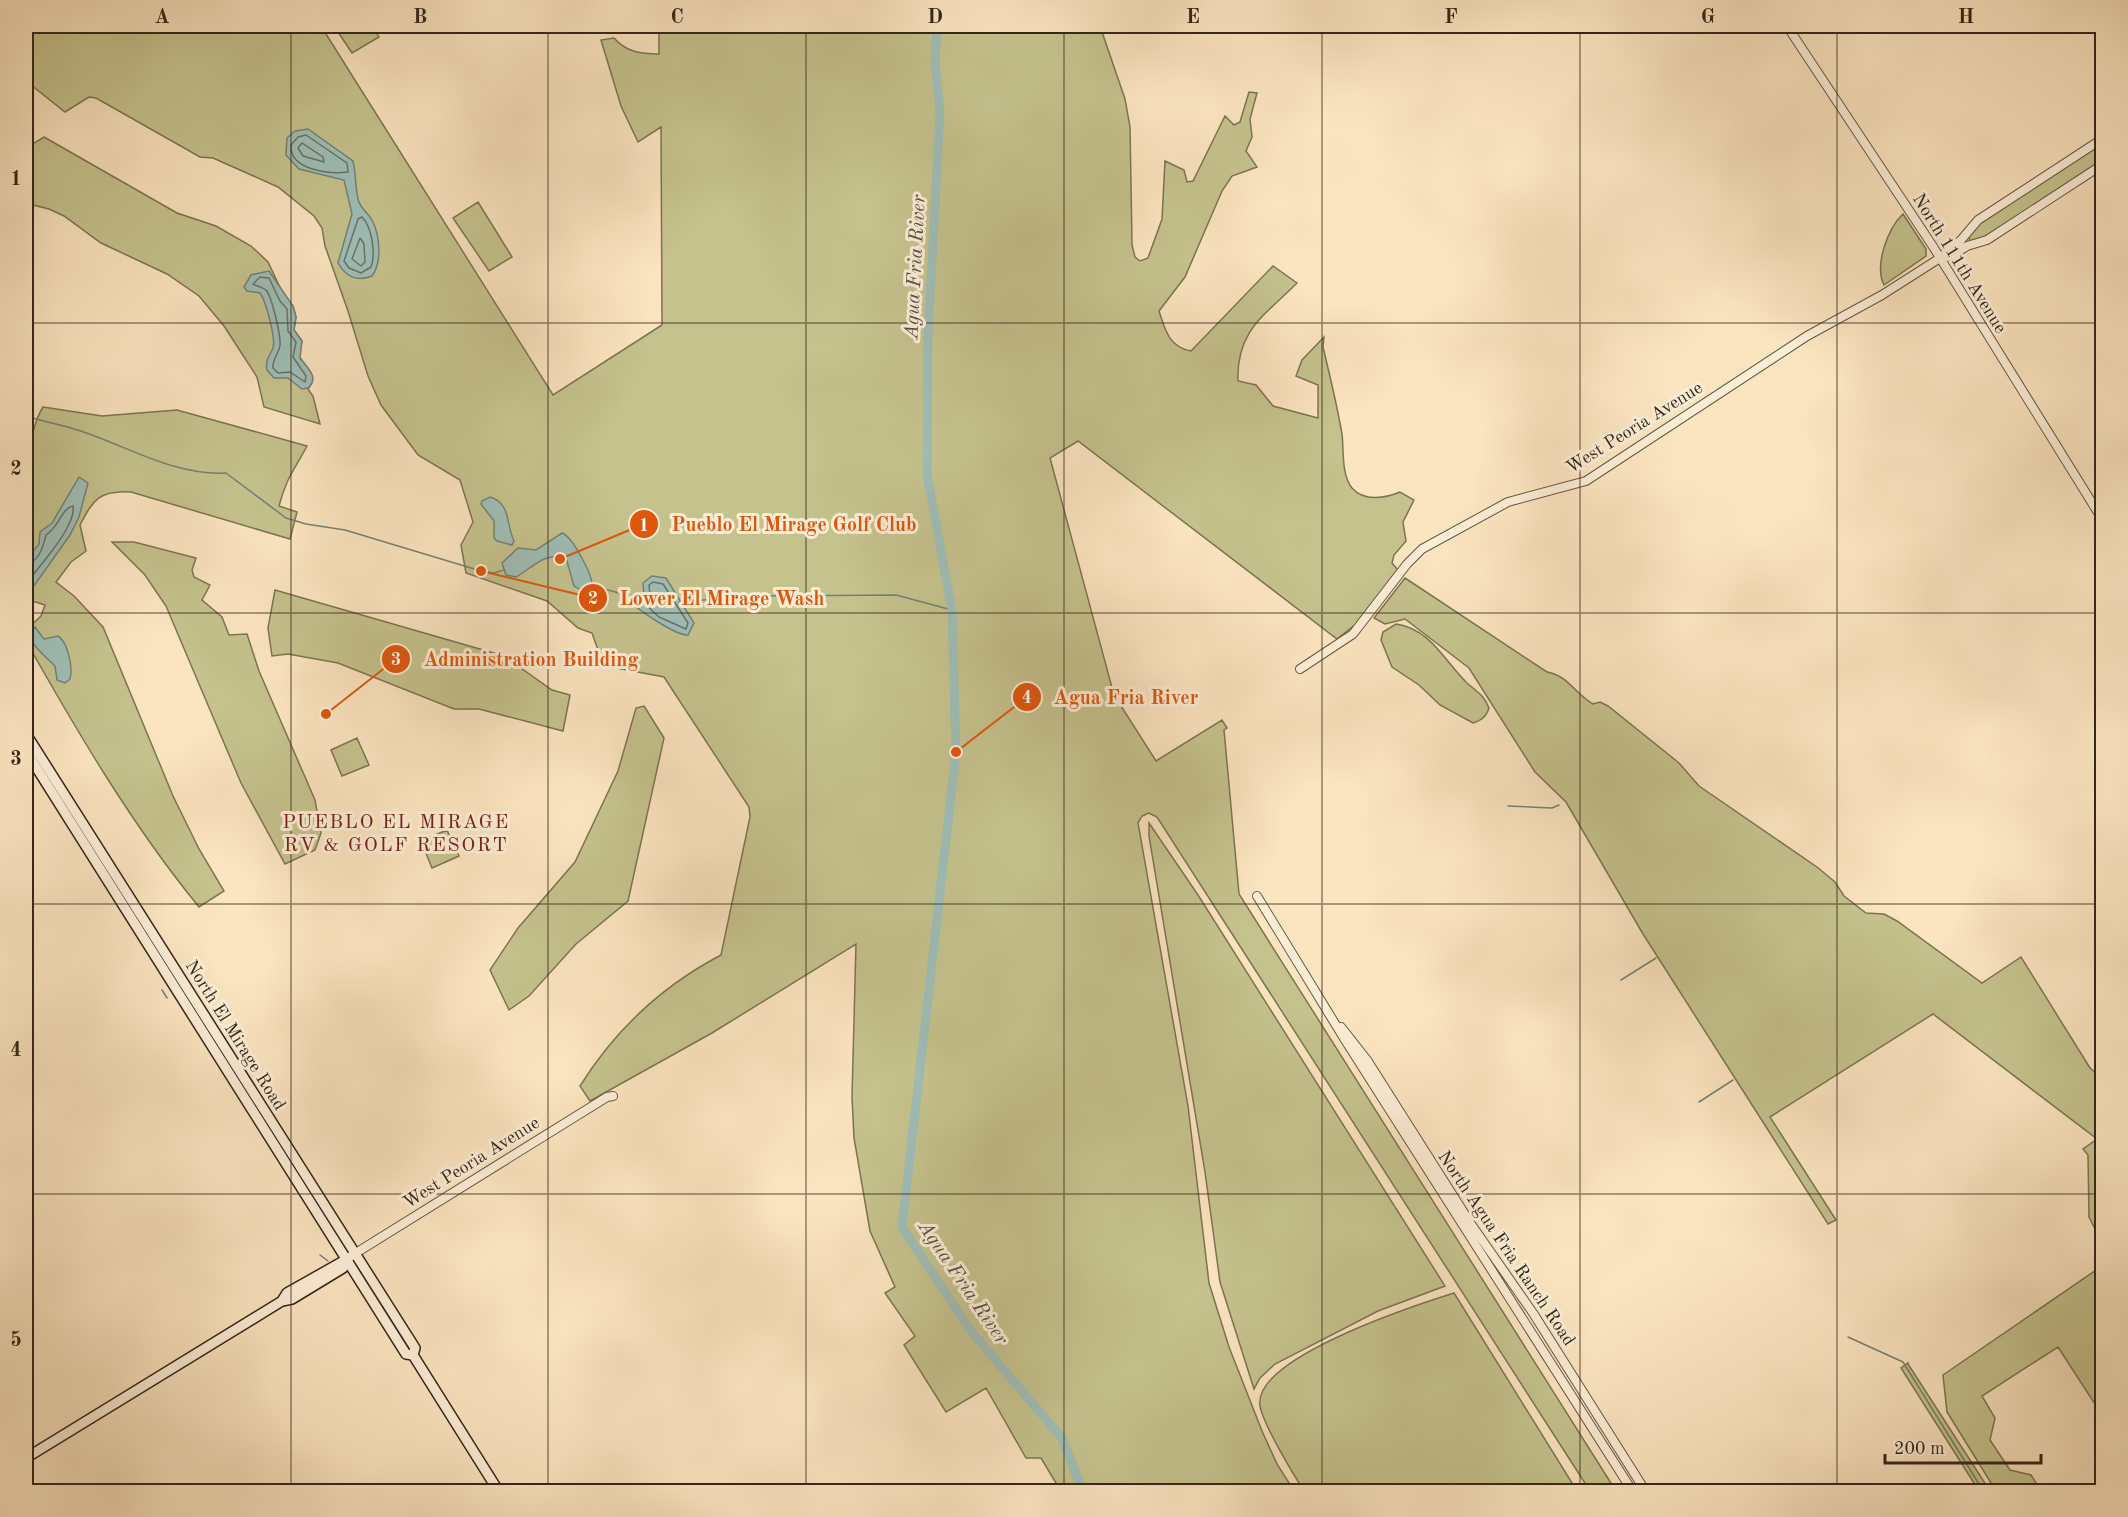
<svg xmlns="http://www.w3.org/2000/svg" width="2128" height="1517" font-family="'Old Standard TT',serif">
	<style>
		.green { fill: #c5c28d; stroke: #7c7452; stroke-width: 1.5 }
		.water { fill: #9fbeb6; stroke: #748177; stroke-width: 1.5 }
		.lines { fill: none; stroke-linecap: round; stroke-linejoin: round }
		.shore { stroke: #6a7267; stroke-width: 1.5 }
		.stream { stroke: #748177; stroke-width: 1.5 }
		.river { stroke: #9fbeb6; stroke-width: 9 }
		.tertiary-casing { stroke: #665642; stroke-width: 10 }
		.secondary-casing { stroke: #342618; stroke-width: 12 }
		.tertiary { stroke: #fcedd6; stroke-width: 8 }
		.secondary { stroke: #fcedd6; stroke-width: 9 }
		.grid { fill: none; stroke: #342618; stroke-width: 1.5; stroke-opacity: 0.55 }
		.labels { text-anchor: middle; stroke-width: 6; stroke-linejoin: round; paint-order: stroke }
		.street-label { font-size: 18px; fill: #342618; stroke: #fcedd6 }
		.water-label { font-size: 20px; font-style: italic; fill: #545447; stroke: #fcedd6 }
		.neighbourhood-label { font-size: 20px; letter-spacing: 1.5px; fill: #7a1f14; stroke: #fcedd6 }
		.leader { fill: none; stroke: #df560d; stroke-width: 2 }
		.callout-dot { fill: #df560d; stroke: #fcedd6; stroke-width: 2 }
		.mark-label { font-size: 18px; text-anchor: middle; font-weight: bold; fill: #fff }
		.callout-label { font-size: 20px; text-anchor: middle; font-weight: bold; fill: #df560d; stroke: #fcedd6; stroke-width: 6; stroke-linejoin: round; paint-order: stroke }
		.neatline { fill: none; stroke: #342618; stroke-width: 2 }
		.grid-label { font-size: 20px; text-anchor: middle; font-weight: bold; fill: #342618 }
	</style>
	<rect width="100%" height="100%" fill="#fbe4c0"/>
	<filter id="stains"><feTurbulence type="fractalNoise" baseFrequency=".00333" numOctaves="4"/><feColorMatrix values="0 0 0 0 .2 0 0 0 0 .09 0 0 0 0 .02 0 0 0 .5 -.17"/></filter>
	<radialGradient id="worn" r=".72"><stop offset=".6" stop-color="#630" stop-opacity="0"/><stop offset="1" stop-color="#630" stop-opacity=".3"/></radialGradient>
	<!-- green -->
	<path class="green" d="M 26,26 L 321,26 L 553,395 L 662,325 L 661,127 L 638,142 L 621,106 L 601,40 L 614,38 C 626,52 641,54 659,54 L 659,26 L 1100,26 L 1125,99 L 1130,127 L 1132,245 L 1135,257 L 1140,261 L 1148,258 L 1162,219 L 1165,161 L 1184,170 L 1187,182 L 1193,181 L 1225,116 L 1234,125 L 1240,122 L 1249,92 L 1257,93 L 1250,119 L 1252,137 L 1246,151 L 1257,167 L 1232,176 L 1222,191 L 1185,277 L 1159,311 C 1165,330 1169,347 1191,351 L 1273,266 L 1297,283 C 1264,316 1236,331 1238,381 L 1256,385 L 1273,406 L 1318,418 L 1318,385 L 1296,376 L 1302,360 L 1324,337 L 1323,347 C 1330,376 1337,405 1342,434 C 1344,450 1341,474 1352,488 C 1364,502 1386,498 1400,492 L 1414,500 L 1403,522 L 1406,541 L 1394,555 L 1392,563 L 1398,570 L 1356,624 L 1337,639 L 1078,441 L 1050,458 L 1114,695 L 1156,761 L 1222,720 L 1227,728 L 1224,730 L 1239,894 L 1616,1491 L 1590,1491 L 1157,817 L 1149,813 L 1142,816 L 1138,823 L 1188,1106 L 1209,1283 L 1229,1347 L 1262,1431 L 1277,1464 L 1294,1491 L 1056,1491 L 1053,1486 L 1056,1483 L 1041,1458 L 1026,1458 L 986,1388 L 946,1412 L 904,1345 L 915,1336 L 885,1293 L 895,1287 L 870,1231 L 854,1138 L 852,1097 L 856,944 L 712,1033 L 590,1101 L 580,1086 C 615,1030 662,986 721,955 L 750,817 L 749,807 L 664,677 L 595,664 L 598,650 L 592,633 L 578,628 L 547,601 L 466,573 L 461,545 L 473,522 L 460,480 L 418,455 L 381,405 L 368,376 L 348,311 L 325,246 L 322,228 L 314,216 L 278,187 L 213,158 L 200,157 L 96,98 L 89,97 L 65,112 L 26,81 Z
		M 334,26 L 372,26 L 379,37 L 352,53 Z
		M 44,137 L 177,213 L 216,226 L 251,246 L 268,262 L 285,298 L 293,306 L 296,317 L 294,330 L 302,341 L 299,355 C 304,367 320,375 308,389 L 313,396 L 320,424 L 264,407 L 257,377 L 224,326 L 199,296 L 167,274 L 101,243 L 64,216 L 49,209 L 33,205 L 26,197 L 26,148 Z
		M 2102,143 L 2102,162 L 1984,239 L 1970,241 L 1968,235 L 1975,226 Z
		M 478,202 L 512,257 L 489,271 L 453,218 Z
		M 1903,214 L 1926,249 L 1926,256 L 1884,285 C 1874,265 1888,228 1903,214 Z
		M 43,407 L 102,416 L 177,410 L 307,446 C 295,469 286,478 279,506 L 297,512 L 290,539 L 131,492 C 99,490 93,500 80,525 L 86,551 L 71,562 L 56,582 L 74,596 L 103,627 L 173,796 L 199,849 L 224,891 L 199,907 C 132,825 78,733 26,641 L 26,630 L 41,616 L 45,605 L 26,599 C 26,551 18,447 43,407 Z
		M 112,542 L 134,542 L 196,558 L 192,570 L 194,577 L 210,585 L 202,600 L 222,617 L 229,635 L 247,634 L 259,671 L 315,800 L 321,833 L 315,850 L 285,864 L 241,783 L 166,606 L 145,575 Z
		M 1405,578 L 1547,672 C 1569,676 1575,694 1593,704 L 1600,702 L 1608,706 L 1679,763 L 1699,786 L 1817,867 L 1835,882 L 1844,896 L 1866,913 L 1884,914 L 1897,921 L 1982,983 L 2021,957 L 2090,1068 L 2102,1078 L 2102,1243 L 2089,1217 L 2088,1155 L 2083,1149 L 2097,1139 L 1933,1014 L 1770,1117 L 1836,1220 L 1828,1224 L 1643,934 L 1566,802 L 1535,772 L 1469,668 L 1405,619 L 1385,624 L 1374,618 Z
		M 275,590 L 504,656 L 552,690 L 570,695 L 563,731 L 479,709 L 454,709 L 338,663 L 288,654 L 272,656 L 268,628 Z
		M 1396,624 C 1431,629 1445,662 1467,683 C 1477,692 1484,695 1489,708 C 1486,717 1482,720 1473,723 L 1440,705 L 1419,685 L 1392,667 L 1381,640 L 1383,632 Z
		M 644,706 L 664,738 L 628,901 L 576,944 L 529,996 L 509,1010 L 490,970 L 518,928 L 575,862 L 618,771 L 636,708 Z
		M 357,738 L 369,765 L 342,776 L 331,750 Z
		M 1149,823 L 1198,895 L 1445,1286 L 1378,1311 L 1275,1364 L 1260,1378 L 1254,1389 L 1220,1282 L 1205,1172 L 1149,836 Z
		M 447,830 L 459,856 L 432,868 L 421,841 Z
		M 2102,1266 L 2102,1415 L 2058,1347 L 1982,1396 L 1995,1418 L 1990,1440 L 2010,1470 L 2031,1475 L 2041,1491 L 2035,1491 L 2030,1484 L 2022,1485 L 2016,1491 L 1996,1491 L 1947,1412 L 1943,1375 Z
		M 1454,1293 L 1577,1491 L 1304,1491 C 1293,1474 1263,1424 1260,1406 C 1252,1358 1416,1305 1454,1293 Z
		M 1908,1363 L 1908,1364 L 1990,1491 L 1979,1491 L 1901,1368 Z"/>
	<!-- water -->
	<path class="water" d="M 308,129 L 353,161 C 356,173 355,186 358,199 C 360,209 369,213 373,222 C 380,237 382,263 372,276 C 357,282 346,277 338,263 L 352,214 L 344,180 L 299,169 L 286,155 L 287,138 L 295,131 Z
		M 269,271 L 293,306 L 296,317 L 294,330 L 302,341 L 300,358 C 307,368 320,377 308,388 L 302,389 L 288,378 L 274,378 L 267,370 C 265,359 270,356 273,348 C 276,339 266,301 260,293 L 247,291 L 244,287 L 251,275 Z
		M 79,477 L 88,483 L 79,517 L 70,535 L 26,597 L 26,560 L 39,544 L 40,532 L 52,523 Z
		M 490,497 C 511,503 506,525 514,541 L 512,545 L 497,541 L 494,538 L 494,521 L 481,504 L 482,501 Z
		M 562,533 C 572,536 592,574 592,585 C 587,592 580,590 574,586 L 566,558 C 546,551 532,568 516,577 L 506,575 L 502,563 L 518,548 L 536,550 Z
		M 652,576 L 666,578 L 694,623 L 688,635 C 676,636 637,609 628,600 L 632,596 L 644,596 L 643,583 Z
		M 35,627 L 44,639 L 58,636 C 68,642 73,668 70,679 L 65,683 L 57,680 L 55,666 C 44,655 34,648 27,633 Z"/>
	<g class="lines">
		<!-- shore -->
		<path class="shore" d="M 306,135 L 347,163 L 348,172 C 331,174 289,171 291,145 L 298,137 Z
			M 302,143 L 323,157 L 324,162 L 303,156 L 298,148 Z
			M 362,217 C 372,227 376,254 371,267 L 361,273 L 349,268 L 344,261 L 358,219 Z
			M 360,238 L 364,244 L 365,262 L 361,266 L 352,259 Z
			M 260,277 L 269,278 L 280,301 L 287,309 L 288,331 L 296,342 L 293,357 L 306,376 L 305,382 L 290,372 L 278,373 L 273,368 C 272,359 279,354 280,345 C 281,336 272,297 266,290 C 262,287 257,286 253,284 Z
			M 26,564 C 39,562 43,547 46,535 C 58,528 62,508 73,506 C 77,526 38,567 26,584
			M 653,582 L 663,584 L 688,623 L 686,629 L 659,617 L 646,605 L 650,596 L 649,585 Z"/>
		<!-- stream -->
		<path class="stream" d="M 26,416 C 40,421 56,423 71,428 C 123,443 171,476 226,473 L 286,518 L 306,524 L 345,530 L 481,571 L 494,573 L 504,570
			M 593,586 L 619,593 L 630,600
			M 679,602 L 750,596 L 896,595 L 952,610
			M 1508,806 L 1552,808 L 1559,805
			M 1621,980 L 1656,958
			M 162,990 L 167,998
			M 1699,1102 L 1733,1080
			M 320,1255 L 328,1261
			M 1848,1337 L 1903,1362 L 1984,1492"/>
		<!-- river -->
		<path class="river" d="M 937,26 L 935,63 L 940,111 L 928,336 L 927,474 L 952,610 L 956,752 L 902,1227 L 970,1330 L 1062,1438 L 1083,1492"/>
		<defs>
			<path id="tertiary" d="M 1787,26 L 1934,248 L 2102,519
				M 1940,258 L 1951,256 L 1967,246 L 1987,240 L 2102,165
				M 1300,669 L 1353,634 L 1407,564 L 1422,549 L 1508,502 L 1586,481 L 1807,336 L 1882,295 L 1940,258 L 1961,240 L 1978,220 L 2102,139
				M 1257,896 L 1345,1040 L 1633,1492
				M 1341,1027 L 1367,1060 L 1471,1224 L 1533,1313 L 1646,1492
				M 351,1256 L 607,1097 L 613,1096"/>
			<path id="secondary" d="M 26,734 L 415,1348 L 413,1355 L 499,1492
				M 26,751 L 406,1354 L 413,1355
				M 282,1301 L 287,1293 L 349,1258
				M 26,1458 L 282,1301 L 292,1299 L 343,1268 L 347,1259"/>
		</defs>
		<!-- tertiary casing -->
		<use href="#tertiary" class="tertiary-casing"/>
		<!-- secondary casing -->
		<use href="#secondary" class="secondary-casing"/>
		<!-- tertiary -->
		<use href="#tertiary" class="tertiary"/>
		<!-- secondary -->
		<use href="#secondary" class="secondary"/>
	</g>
	<!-- grid -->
	<path class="grid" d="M 291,26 L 291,1492M 548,26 L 548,1492M 806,26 L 806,1492M 1064,26 L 1064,1492M 1322,26 L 1322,1492M 1580,26 L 1580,1492M 1837,26 L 1837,1492M 26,323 L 2102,323M 26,613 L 2102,613M 26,904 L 2102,904M 26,1194 L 2102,1194"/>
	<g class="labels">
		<!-- street labels -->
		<g class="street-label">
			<text transform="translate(1960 263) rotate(58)" y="6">North 111th Avenue</text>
			<text transform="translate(1634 427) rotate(-32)" y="6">West Peoria Avenue</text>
			<text transform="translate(236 1035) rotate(58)" y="6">North El Mirage Road</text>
			<text transform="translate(471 1162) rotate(-32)" y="6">West Peoria Avenue</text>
			<text transform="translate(1507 1248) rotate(56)" y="6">North Agua Fria Ranch Road</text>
		</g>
		<!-- water labels -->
		<g class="water-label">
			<text transform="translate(914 267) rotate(-87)" y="7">Agua Fria River</text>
			<text transform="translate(964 1282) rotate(56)" y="7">Agua Fria River</text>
		</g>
		<!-- neighbourhood labels -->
		<g class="neighbourhood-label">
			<text x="396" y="828">PUEBLO EL MIRAGE<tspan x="396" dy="23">RV &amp; GOLF RESORT</tspan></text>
		</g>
	</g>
	<!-- callouts -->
	<path class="leader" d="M560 559L644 524M481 571L593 598M326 714L396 659M956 752L1027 697"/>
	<g class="callout-dot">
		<circle cx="560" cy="559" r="6"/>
		<circle cx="481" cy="571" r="6"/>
		<circle cx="326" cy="714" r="6"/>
		<circle cx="956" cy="752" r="6"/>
		<circle cx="644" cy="524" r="15"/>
		<circle cx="593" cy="598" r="15"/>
		<circle cx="396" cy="659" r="15"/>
		<circle cx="1027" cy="697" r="15"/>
	</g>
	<g class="mark-label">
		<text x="644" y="531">1</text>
		<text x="593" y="604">2</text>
		<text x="396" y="665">3</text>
		<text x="1027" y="703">4</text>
	</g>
	<g class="callout-label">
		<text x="794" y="531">Pueblo El Mirage Golf Club</text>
		<text x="722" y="605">Lower El Mirage Wash</text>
		<text x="531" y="666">Administration Building</text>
		<text x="1126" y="704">Agua Fria River</text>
	</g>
	<!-- margin -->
	<rect width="2128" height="1517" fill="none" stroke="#fbe4c0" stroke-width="66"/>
	<!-- scale -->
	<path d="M1885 1454v9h156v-9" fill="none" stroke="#342618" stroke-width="3"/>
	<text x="1894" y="1454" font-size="18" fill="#342618" stroke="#fcedd6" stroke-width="4.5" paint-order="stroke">200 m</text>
	<rect x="33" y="33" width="2062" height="1451" class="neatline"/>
	<g class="grid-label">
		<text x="162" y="23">A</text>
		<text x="420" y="23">B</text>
		<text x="677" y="23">C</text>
		<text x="935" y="23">D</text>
		<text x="1193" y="23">E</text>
		<text x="1451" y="23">F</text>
		<text x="1708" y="23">G</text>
		<text x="1966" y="23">H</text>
		<text x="16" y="185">1</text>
		<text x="16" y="475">2</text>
		<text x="16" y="765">3</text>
		<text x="16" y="1056">4</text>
		<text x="16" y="1346">5</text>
	</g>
	<rect width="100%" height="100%" filter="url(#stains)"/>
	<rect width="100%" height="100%" fill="url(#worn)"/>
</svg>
